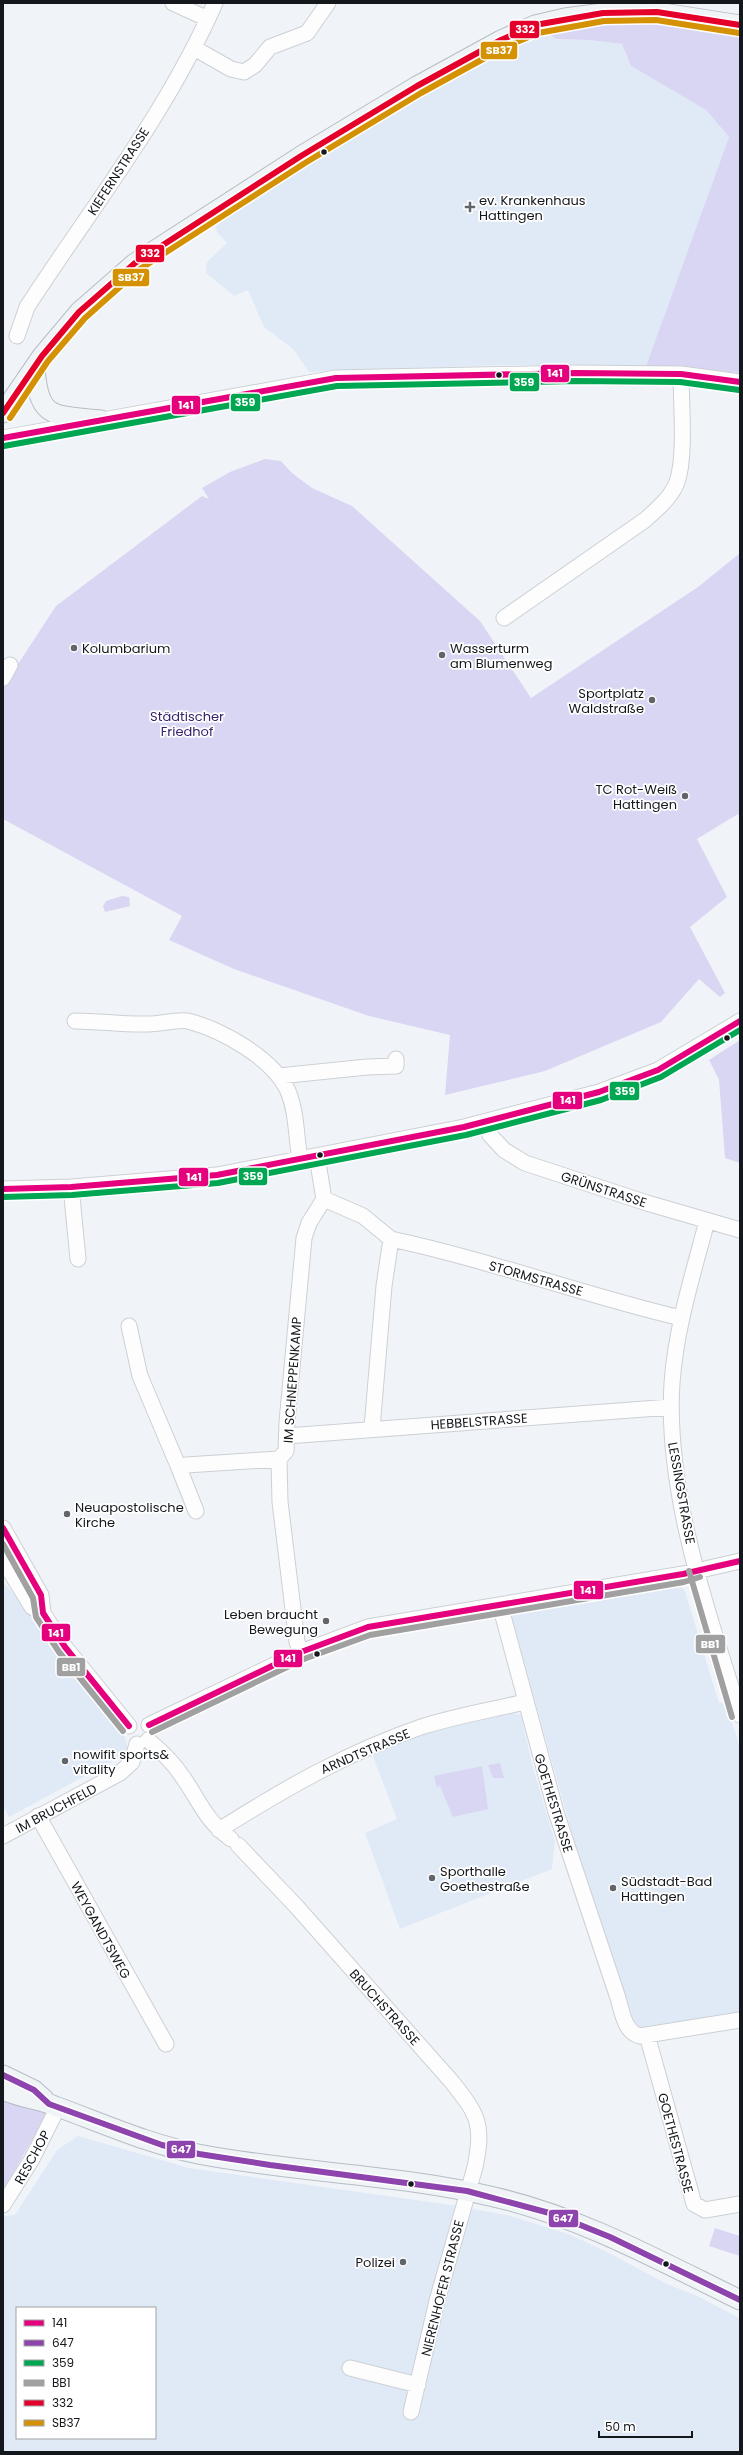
<svg xmlns="http://www.w3.org/2000/svg" width="743" height="2455" font-family="Poppins,sans-serif">
	<style>
		.built { fill: #e0eaf6; fill-rule: evenodd }
		.green { fill: #d9d6f3 }
		.lines { fill: none; stroke-linecap: round; stroke-linejoin: round }
		.minor-casing { stroke: #ccd0d4; stroke-width: 17 }
		.major-casing { stroke: #b5bec4; stroke-width: 21 }
		.minor { stroke: #fdfdfe; stroke-width: 15 }
		.major { stroke: #f0f4f7; stroke-width: 19 }
		.bus-1-casing { stroke: #fff; stroke-width: 9 }
		.bus-2-casing { stroke: #fff; stroke-width: 9 }
		.bus-3-casing { stroke: #fff; stroke-width: 9 }
		.bus-4-casing { stroke: #fff; stroke-width: 9 }
		.bus-5-casing { stroke: #fff; stroke-width: 9 }
		.bus-6-casing { stroke: #fff; stroke-width: 9 }
		.bus-1 { stroke: #e5007d; stroke-width: 6 }
		.bus-2 { stroke: #8e44ad; stroke-width: 6 }
		.bus-3 { stroke: #00a651; stroke-width: 6 }
		.bus-4 { stroke: #a0a0a1; stroke-width: 6 }
		.bus-5 { stroke: #e4002b; stroke-width: 6 }
		.bus-6 { stroke: #d59104; stroke-width: 6 }
		.bus-dot { fill: #14171b; stroke: #fff; stroke-width: 1.5 }
		.poi-dot { fill: #616469; stroke: #fff; stroke-width: 1.5 }
		.labels { text-anchor: middle; stroke-width: 3.5; stroke-linejoin: round; paint-order: stroke }
		.street-label { font-size: 13px; fill: #14171b; stroke: #fff }
		.poi-label { font-size: 13px; fill: #14171b; stroke: #fff; text-anchor: start }
		.park-label { font-size: 13px; fill: #38226b; stroke: #fff }
		.line-badge { stroke: #fff; stroke-width: 1.5 }
		.badge-label { font-size: 11px; text-anchor: middle; font-weight: bold; fill: #fff }
	</style>
	<rect width="100%" height="100%" fill="#f0f4f9"/>
	<!-- built -->
	<path class="built" d="M 544,30 L 556,39 L 589,40 L 622,44 L 631,66 L 706,110 L 729,137 L 646,366 L 500,365 L 309,372 L 293,349 L 264,327 L 248,290 L 234,296 L 206,273 L 207,262 L 227,243 L 217,232 L 214,221 L 445,76 Z
		M 3,1581 L 123,1731 L 129,1752 L 9,1817 L 3,1806 Z
		M 679,1585 L 685,1591 L 719,1703 L 726,1703 L 740,1748 L 740,2012 L 637,2030 L 573,1837 L 511,1615 Z
		M 509,1712 L 521,1715 L 532,1764 L 555,1842 L 552,1869 L 400,1929 L 365,1833 L 397,1819 L 370,1749 L 421,1731 Z
		M 78,2136 L 189,2168 L 451,2205 L 511,2216 L 571,2235 L 609,2253 L 667,2284 L 697,2296 L 740,2318 L 740,2452 L 3,2452 L 3,2216 L 15,2215 L 57,2150 ZM 17,2308 L 155,2308 L 155,2438 L 17,2438 Z"/>
	<!-- green -->
	<path class="green" d="M 642,17 L 740,32 L 740,373 L 646,366 L 729,137 L 706,110 L 631,66 L 622,44 L 589,40 L 556,39 L 544,30 Z
		M 265,459 L 281,461 L 292,473 L 312,488 L 352,506 L 480,621 L 531,698 L 698,587 L 740,553 L 740,818 L 738,814 L 697,839 L 727,897 L 690,927 L 725,993 L 720,997 L 699,979 L 661,1022 L 545,1071 L 445,1095 L 450,1035 L 369,1016 L 234,969 L 169,940 L 182,916 L 3,819 L 3,687 L 56,606 L 202,496 L 209,499 L 202,488 L 230,472 Z
		M 122,896 L 129,897 L 130,906 L 105,912 L 103,906 L 106,901 Z
		M 740,1040 L 740,1163 L 725,1158 L 719,1080 L 709,1060 Z
		M 500,1763 L 504,1778 L 493,1778 L 488,1765 Z
		M 482,1766 L 488,1809 L 453,1817 L 440,1786 L 437,1787 L 434,1776 Z
		M 3,2098 L 47,2114 L 3,2191 Z
		M 715,2228 L 740,2236 L 740,2256 L 709,2246 Z"/>
	<g class="lines">
		<defs>
			<path id="minor" d="M 173,3 L 208,19
				M 194,48 L 231,69 L 244,72 L 255,65 L 270,47 L 307,33 L 328,3
				M 17,336 L 27,307 C 92,207 167,113 215,3
				M 3,438 L 336,378 L 576,373 L 681,374 L 740,382
				M 504,618 L 645,520 C 657,509 671,498 677,482 C 686,457 681,402 681,374
				M 3,678 L 10,665
				M 75,1021 C 100,1021 124,1025 149,1024 C 159,1024 180,1019 188,1021 C 222,1030 273,1058 288,1091 C 297,1113 296,1137 300,1160
				M 279,1076 L 367,1067 L 396,1066 L 396,1059
				M 487,1122 L 490,1135 L 504,1150 L 525,1163 L 647,1203 L 740,1230
				M 71,1187 L 78,1259
				M 3,1189 L 71,1187 L 217,1175 L 464,1127 L 599,1092 L 658,1070 L 740,1021
				M 324,1199 L 363,1216 L 391,1239 L 384,1286 L 372,1428
				M 707,1221 C 693,1274 676,1327 672,1383 C 665,1492 708,1612 740,1715
				M 391,1239 C 489,1260 584,1295 681,1318
				M 129,1326 L 140,1376 L 179,1468 L 186,1465 L 279,1459
				M 287,1436 L 671,1407
				M 179,1468 L 196,1511
				M 3,1528 L 41,1595 L 43,1613
				M 3,1560 L 32,1607 L 43,1613 L 65,1647 L 129,1726
				M 500,1605 L 556,1812 L 618,1998
				M 301,1652 L 297,1642 L 280,1502 L 279,1459 L 286,1451 L 287,1422 L 304,1238 L 309,1223 L 324,1199 L 317,1157
				M 149,1725 L 301,1652 L 368,1627 L 683,1574 L 740,1561
				M 148,1740 C 160,1750 173,1762 182,1776 C 200,1801 204,1819 231,1839
				M 38,1816 L 166,2044
				M 219,1830 C 284,1789 348,1752 421,1727 C 455,1716 491,1710 525,1702
				M 3,1836 L 120,1773 L 132,1762 L 137,1744
				M 238,1845 L 296,1906 L 452,2082 C 478,2115 484,2124 475,2167 L 437,2301 L 411,2412
				M 619,2002 C 623,2015 625,2032 640,2036 L 740,2020
				M 647,2035 L 694,2204 L 705,2210 L 740,2204
				M 3,2205 L 32,2159 L 58,2107
				M 350,2368 L 418,2385"/>
			<path id="major" d="M 35,366 C 38,420 53,415 101,420
				M 3,413 L 42,356 L 79,312 L 135,263 L 301,156 L 417,86 L 501,40 L 535,25 L 565,18 L 603,13 L 657,12 L 740,25
				M 3,2075 L 34,2090 L 44,2099
				M 3,2090 C 20,2098 38,2099 55,2106 C 102,2123 148,2144 198,2154 C 296,2173 397,2174 494,2197 C 581,2217 660,2261 740,2300"/>
		</defs>
		<!-- minor casing -->
		<use href="#minor" class="minor-casing"/>
		<!-- major casing -->
		<use href="#major" class="major-casing"/>
		<!-- minor -->
		<use href="#minor" class="minor"/>
		<!-- major -->
		<use href="#major" class="major"/>
		<defs>
			<path id="bus-1" d="M 3,438 L 336,378 L 576,373 L 681,374 L 740,382
				M 3,1189 L 71,1187 L 217,1175 L 464,1127 L 599,1092 L 658,1070 L 740,1021
				M 3,1528 L 41,1595 L 43,1613 L 65,1647 L 129,1726
				M 149,1725 L 301,1652 L 368,1627 L 683,1574 L 740,1561"/>
			<path id="bus-2" d="M 3,2075 L 34,2090 L 49,2104 L 162,2145 L 199,2154 L 270,2165 L 467,2191 L 553,2214 L 610,2237 L 740,2300"/>
			<path id="bus-3" d="M 4,446 L 337,386 L 576,381 L 680,382 L 739,390
				M 3,1197 L 72,1195 L 218,1183 L 466,1135 L 601,1100 L 661,1077 L 740,1030"/>
			<path id="bus-4" d="M 3,1544 L 33,1598 L 36,1617 L 59,1652 L 123,1731
				M 689,1571 L 732,1717
				M 152,1732 L 304,1659 L 370,1635 L 684,1582 L 700,1577"/>
			<path id="bus-5" d="M 3,413 L 42,356 L 79,312 L 135,263 L 301,156 L 417,86 L 501,40 L 535,25 L 603,13 L 657,12 L 740,25"/>
			<path id="bus-6" d="M 10,418 L 48,361 L 85,318 L 140,269 L 305,163 L 421,93 L 505,47 L 538,33 L 604,21 L 656,20 L 739,33"/>
		</defs>
		<!-- bus-1 casing -->
		<use href="#bus-1" class="bus-1-casing"/>
		<!-- bus-2 casing -->
		<use href="#bus-2" class="bus-2-casing"/>
		<!-- bus-3 casing -->
		<use href="#bus-3" class="bus-3-casing"/>
		<!-- bus-4 casing -->
		<use href="#bus-4" class="bus-4-casing"/>
		<!-- bus-5 casing -->
		<use href="#bus-5" class="bus-5-casing"/>
		<!-- bus-6 casing -->
		<use href="#bus-6" class="bus-6-casing"/>
		<!-- bus-1 -->
		<use href="#bus-1" class="bus-1"/>
		<!-- bus-2 -->
		<use href="#bus-2" class="bus-2"/>
		<!-- bus-3 -->
		<use href="#bus-3" class="bus-3"/>
		<!-- bus-4 -->
		<use href="#bus-4" class="bus-4"/>
		<!-- bus-5 -->
		<use href="#bus-5" class="bus-5"/>
		<!-- bus-6 -->
		<use href="#bus-6" class="bus-6"/>
	</g>
	<!-- markers -->
	<g class="bus-dot">
		<circle cx="324" cy="152" r="3.5"/>
		<circle cx="499" cy="375" r="3.5"/>
		<circle cx="727" cy="1038" r="3.5"/>
		<circle cx="320" cy="1155" r="3.5"/>
		<circle cx="317" cy="1654" r="3.5"/>
		<circle cx="411" cy="2184" r="3.5"/>
		<circle cx="666" cy="2264" r="3.5"/>
	</g>
	<g class="poi-dot">
		<path d="M468 201h4v4h4v4h-4v4h-4v-4h-4v-4h4z"/>
		<circle cx="74" cy="648" r="4"/>
		<circle cx="442" cy="655" r="4"/>
		<circle cx="652" cy="700" r="4"/>
		<circle cx="685" cy="796" r="4"/>
		<circle cx="67" cy="1514" r="4"/>
		<circle cx="326" cy="1621" r="4"/>
		<circle cx="65" cy="1761" r="4"/>
		<circle cx="432" cy="1878" r="4"/>
		<circle cx="613" cy="1888" r="4"/>
		<circle cx="403" cy="2262" r="4"/>
	</g>
	<g class="labels">
		<!-- street labels -->
		<g class="street-label">
			<text transform="translate(118 171) rotate(-57)" y="5">KIEFERNSTRASSE</text>
			<text transform="translate(604 1189) rotate(18)" y="5">GRÜNSTRASSE</text>
			<text transform="translate(536 1278) rotate(16)" y="5">STORMSTRASSE</text>
			<text transform="translate(292 1380) rotate(-86)" y="5">IM SCHNEPPENKAMP</text>
			<text transform="translate(479 1421) rotate(-4)" y="5">HEBBELSTRASSE</text>
			<text transform="translate(682 1493) rotate(80)" y="5">LESSINGSTRASSE</text>
			<text transform="translate(365 1751) rotate(-23)" y="5">ARNDTSTRASSE</text>
			<text transform="translate(554 1803) rotate(73)" y="5">GOETHESTRASSE</text>
			<text transform="translate(56 1808) rotate(-28)" y="5">IM BRUCHFELD</text>
			<text transform="translate(101 1930) rotate(61)" y="5">WEYGANDTSWEG</text>
			<text transform="translate(385 2007) rotate(48)" y="5">BRUCHSTRASSE</text>
			<text transform="translate(676 2143) rotate(75)" y="5">GOETHESTRASSE</text>
			<text transform="translate(32 2157) rotate(-61)" y="5">RESCHOP</text>
			<text transform="translate(442 2288) rotate(-76)" y="5">NIERENHOFER STRASSE</text>
		</g>
		<!-- poi labels -->
		<g class="poi-label">
			<text x="479" y="205">ev. Krankenhaus<tspan x="479" dy="15">Hattingen</tspan></text>
			<text x="82" y="653">Kolumbarium</text>
			<text x="450" y="653">Wasserturm<tspan x="450" dy="15">am Blumenweg</tspan></text>
			<text x="644" y="698" text-anchor="end">Sportplatz<tspan x="644" dy="15">Waldstraße</tspan></text>
			<text x="677" y="794" text-anchor="end">TC Rot-Weiß<tspan x="677" dy="15">Hattingen</tspan></text>
			<text x="75" y="1512">Neuapostolische<tspan x="75" dy="15">Kirche</tspan></text>
			<text x="318" y="1619" text-anchor="end">Leben braucht<tspan x="318" dy="15">Bewegung</tspan></text>
			<text x="73" y="1759">nowifit sports&amp;<tspan x="73" dy="15">vitality</tspan></text>
			<text x="440" y="1876">Sporthalle<tspan x="440" dy="15">Goethestraße</tspan></text>
			<text x="621" y="1886">Südstadt-Bad<tspan x="621" dy="15">Hattingen</tspan></text>
			<text x="395" y="2267" text-anchor="end">Polizei</text>
		</g>
		<!-- park labels -->
		<g class="park-label">
			<text x="187" y="721">Städtischer<tspan x="187" dy="15">Friedhof</tspan></text>
		</g>
	</g>
	<g class="line-badge">
		<rect x="509" y="20" width="31" height="19" rx="4" fill="#e4002b"/>
		<rect x="480" y="41" width="38" height="19" rx="4" fill="#d59104"/>
		<rect x="135" y="244" width="30" height="19" rx="4" fill="#e4002b"/>
		<rect x="112" y="268" width="38" height="19" rx="4" fill="#d59104"/>
		<rect x="540" y="364" width="30" height="19" rx="4" fill="#e5007d"/>
		<rect x="509" y="372" width="31" height="20" rx="4" fill="#00a651"/>
		<rect x="230" y="393" width="31" height="19" rx="4" fill="#00a651"/>
		<rect x="171" y="395" width="30" height="20" rx="4" fill="#e5007d"/>
		<rect x="609" y="1081" width="31" height="20" rx="4" fill="#00a651"/>
		<rect x="552" y="1091" width="31" height="19" rx="4" fill="#e5007d"/>
		<rect x="238" y="1167" width="30" height="19" rx="4" fill="#00a651"/>
		<rect x="178" y="1167" width="31" height="20" rx="4" fill="#e5007d"/>
		<rect x="573" y="1580" width="31" height="20" rx="4" fill="#e5007d"/>
		<rect x="41" y="1623" width="30" height="19" rx="4" fill="#e5007d"/>
		<rect x="695" y="1634" width="31" height="20" rx="4" fill="#a0a0a1"/>
		<rect x="273" y="1649" width="30" height="19" rx="4" fill="#e5007d"/>
		<rect x="56" y="1657" width="30" height="20" rx="4" fill="#a0a0a1"/>
		<rect x="166" y="2140" width="30" height="19" rx="4" fill="#8e44ad"/>
		<rect x="548" y="2209" width="31" height="19" rx="4" fill="#8e44ad"/>
	</g>
	<g class="badge-label">
		<text x="525" y="33">332</text>
		<text x="499" y="54">SB37</text>
		<text x="150" y="257">332</text>
		<text x="131" y="281">SB37</text>
		<text x="555" y="377">141</text>
		<text x="524" y="386">359</text>
		<text x="245" y="406">359</text>
		<text x="186" y="409">141</text>
		<text x="625" y="1095">359</text>
		<text x="568" y="1104">141</text>
		<text x="253" y="1180">359</text>
		<text x="194" y="1181">141</text>
		<text x="588" y="1594">141</text>
		<text x="56" y="1637">141</text>
		<text x="710" y="1648">BB1</text>
		<text x="288" y="1662">141</text>
		<text x="71" y="1671">BB1</text>
		<text x="181" y="2153">647</text>
		<text x="563" y="2222">647</text>
	</g>
	<!-- border -->
	<rect width="743" height="2455" fill="none" stroke="#14171b" stroke-width="8"/>
	<!-- legend -->
	<rect x="16" y="2307" width="140" height="132" fill="#ffffff" stroke="#a1a2a4"/>
	<rect x="24" y="2320" width="20" height="6" fill="#e5007d" stroke="#a1a2a4"/>
	<text x="52" y="2327" font-size="12" fill="#14171b">141</text>
	<rect x="24" y="2340" width="20" height="6" fill="#8e44ad" stroke="#a1a2a4"/>
	<text x="52" y="2347" font-size="12" fill="#14171b">647</text>
	<rect x="24" y="2360" width="20" height="6" fill="#00a651" stroke="#a1a2a4"/>
	<text x="52" y="2367" font-size="12" fill="#14171b">359</text>
	<rect x="24" y="2380" width="20" height="6" fill="#a0a0a1" stroke="#a1a2a4"/>
	<text x="52" y="2387" font-size="12" fill="#14171b">BB1</text>
	<rect x="24" y="2400" width="20" height="6" fill="#e4002b" stroke="#a1a2a4"/>
	<text x="52" y="2407" font-size="12" fill="#14171b">332</text>
	<rect x="24" y="2420" width="20" height="6" fill="#d59104" stroke="#a1a2a4"/>
	<text x="52" y="2427" font-size="12" fill="#14171b">SB37</text>
	<!-- scale -->
	<path d="M599 2431v6h93v-6" fill="none" stroke="#14171b" stroke-width="2"/>
	<text x="605" y="2431" font-size="12" fill="#14171b" stroke="#ffffff" stroke-width="3" paint-order="stroke">50 m</text>
</svg>
